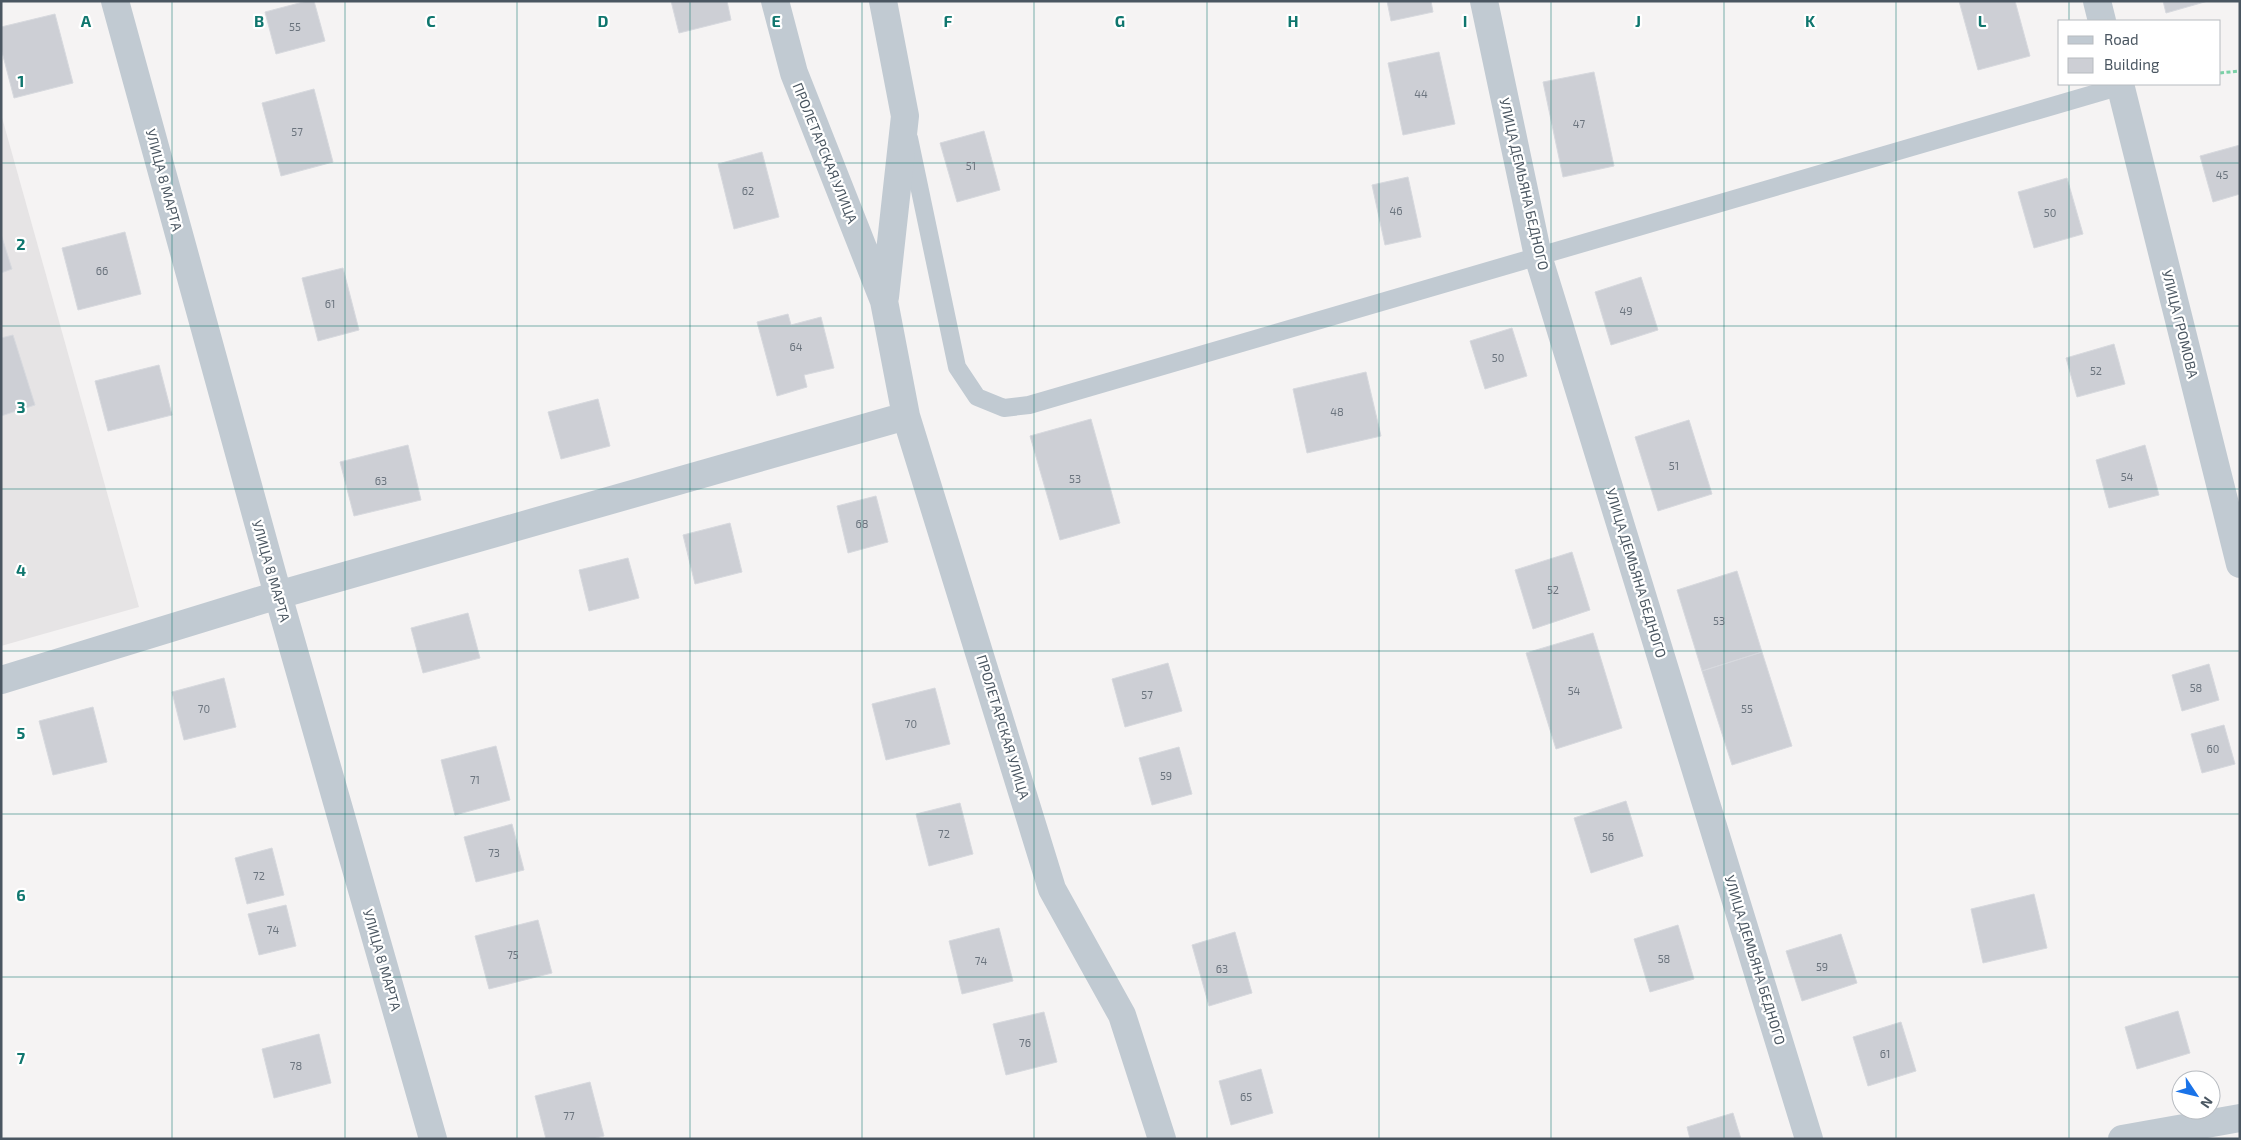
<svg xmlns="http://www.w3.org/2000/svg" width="2241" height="1140" font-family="'Exo 2',sans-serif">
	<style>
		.education { fill: #e6e4e5 }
		.building { fill: #cdcfd5; stroke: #d7d9de }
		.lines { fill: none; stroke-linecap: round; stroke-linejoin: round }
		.path { stroke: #7ad0a6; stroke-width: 3; stroke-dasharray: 4 2.5; stroke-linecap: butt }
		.lane { stroke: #c1cad2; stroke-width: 18 }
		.street { stroke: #c1cad2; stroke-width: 28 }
		.grid { fill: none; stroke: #0f766e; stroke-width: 1; stroke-opacity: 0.55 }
		.labels { text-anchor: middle; stroke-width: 4.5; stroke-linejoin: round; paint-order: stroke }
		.number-label { font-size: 11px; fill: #6b747e }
		.street-label { font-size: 14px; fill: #4a5661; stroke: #fff }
		.grid-label { font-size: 16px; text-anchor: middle; font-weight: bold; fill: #0f766e; stroke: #fff; stroke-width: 4.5; stroke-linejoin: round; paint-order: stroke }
	</style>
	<rect width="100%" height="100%" fill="#f5f3f3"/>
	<!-- education -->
	<path class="education" d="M 1,114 L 139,607 L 1,646 Z"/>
	<!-- building -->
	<path class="building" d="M 307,1 L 314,1 L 325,41 L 276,54 L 265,12 Z
		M 671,1 L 727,1 L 731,20 L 679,33 Z
		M 1387,1 L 1431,1 L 1433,12 L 1391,21 Z
		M 1959,1 L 2015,1 L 2030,56 L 1978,70 Z
		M 2163,1 L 2208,1 L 2166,13 Z
		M 55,14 L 73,83 L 14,98 L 1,48 L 1,27 Z
		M 1439,52 L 1455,124 L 1403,135 L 1388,63 Z
		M 1594,72 L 1614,166 L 1563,177 L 1543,82 Z
		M 314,89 L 333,162 L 281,176 L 262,103 Z
		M 984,131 L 1000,190 L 957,202 L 940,143 Z
		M 2240,145 L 2240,194 L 2213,202 L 2200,156 Z
		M 762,152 L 779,217 L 734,229 L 718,164 Z
		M 1408,177 L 1421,237 L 1385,245 L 1372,185 Z
		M 2067,178 L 2083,234 L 2034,248 L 2018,192 Z
		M 125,232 L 141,294 L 78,310 L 62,248 Z
		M 1,234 L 12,269 L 1,273 Z
		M 343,268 L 359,330 L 318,341 L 302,278 Z
		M 1641,277 L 1658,330 L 1611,345 L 1595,292 Z
		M 788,314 L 791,325 L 821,317 L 834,368 L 804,375 L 807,387 L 777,396 L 757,322 Z
		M 1512,328 L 1527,376 L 1485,389 L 1470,341 Z
		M 13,335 L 35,405 L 1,416 L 1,338 Z
		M 2114,344 L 2125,384 L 2077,397 L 2066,358 Z
		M 159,365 L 172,415 L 108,431 L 95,381 Z
		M 1366,372 L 1381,436 L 1307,453 L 1293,389 Z
		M 598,399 L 610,446 L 561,459 L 548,412 Z
		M 1091,419 L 1120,523 L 1060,540 L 1030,436 Z
		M 1689,420 L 1712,494 L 1658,511 L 1635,437 Z
		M 408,445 L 421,500 L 354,516 L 340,462 Z
		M 2145,445 L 2159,495 L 2109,508 L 2096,460 Z
		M 876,496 L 888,542 L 848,553 L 837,506 Z
		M 730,523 L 742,572 L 695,584 L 683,535 Z
		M 1572,552 L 1590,610 L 1533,629 L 1515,570 Z
		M 628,558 L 639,598 L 589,611 L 579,570 Z
		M 1737,571 L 1762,652 L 1702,671 L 1677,590 Z
		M 468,613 L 480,658 L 423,673 L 411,628 Z
		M 1593,633 L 1622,728 L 1556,749 L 1526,653 Z
		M 1762,652 L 1792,746 L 1732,765 L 1702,671 Z
		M 1168,663 L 1182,711 L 1125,727 L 1112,679 Z
		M 2209,664 L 2219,700 L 2182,711 L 2172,675 Z
		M 224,678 L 236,727 L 184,740 L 172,692 Z
		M 935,688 L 950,744 L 886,760 L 872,704 Z
		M 93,707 L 107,762 L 53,775 L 39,721 Z
		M 2224,725 L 2235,764 L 2202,773 L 2191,734 Z
		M 496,746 L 510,800 L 455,815 L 441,760 Z
		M 1179,747 L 1192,794 L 1152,805 L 1139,758 Z
		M 1626,801 L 1643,856 L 1591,873 L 1574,818 Z
		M 960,803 L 973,854 L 929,866 L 916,814 Z
		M 512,824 L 524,870 L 476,882 L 464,837 Z
		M 272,848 L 284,895 L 247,904 L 235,858 Z
		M 2034,894 L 2047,948 L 1983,963 L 1971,909 Z
		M 286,905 L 296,946 L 259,955 L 248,914 Z
		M 538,920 L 552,973 L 489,989 L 475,936 Z
		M 1678,925 L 1694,979 L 1650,992 L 1634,939 Z
		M 999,928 L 1013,981 L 962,994 L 949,941 Z
		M 1235,932 L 1252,993 L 1209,1006 L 1192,945 Z
		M 1841,934 L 1857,983 L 1802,1001 L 1786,951 Z
		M 2178,1011 L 2190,1053 L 2137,1069 L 2125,1027 Z
		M 1044,1012 L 1057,1062 L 1006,1075 L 993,1024 Z
		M 1901,1022 L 1916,1071 L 1868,1086 L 1853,1037 Z
		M 319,1034 L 331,1083 L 274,1098 L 262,1049 Z
		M 1261,1069 L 1273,1113 L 1231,1125 L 1219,1081 Z
		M 590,1082 L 604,1136 L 592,1139 L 546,1139 L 535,1096 Z
		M 1733,1113 L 1741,1139 L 1690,1139 L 1687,1127 Z"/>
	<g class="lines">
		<!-- path -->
		<path class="path" d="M 2220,73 L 2240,71"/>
		<!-- lane -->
		<path class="lane" d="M 909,138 L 957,367 L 977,397 L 1004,408 L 1029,405 L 2121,86"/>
		<!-- street -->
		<path class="street" d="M 115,1 L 278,595 L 433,1139
			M 775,1 L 794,73 L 884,301 L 906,416 L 1052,889 L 1122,1015 L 1162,1139
			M 883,1 L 905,116 L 885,297
			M 1484,1 L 1538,256 L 1809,1139
			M 2097,1 L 2102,21
			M 2120,84 L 2240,564
			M 1,680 L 278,595 L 906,416
			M 2122,1139 L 2240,1118"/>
	</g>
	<!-- grid -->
	<path class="grid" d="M 172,1 L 172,1139M 345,1 L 345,1139M 517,1 L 517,1139M 690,1 L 690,1139M 862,1 L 862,1139M 1034,1 L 1034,1139M 1207,1 L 1207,1139M 1379,1 L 1379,1139M 1551,1 L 1551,1139M 1724,1 L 1724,1139M 1896,1 L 1896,1139M 2069,1 L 2069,21M 2069,84 L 2069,1139M 1,163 L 2240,163M 1,326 L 2240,326M 1,489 L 2240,489M 1,651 L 2240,651M 1,814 L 2240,814M 1,977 L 2240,977"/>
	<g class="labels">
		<!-- number labels -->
		<g class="number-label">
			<text x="295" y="31">55</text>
			<text x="1421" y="98">44</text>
			<text x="1579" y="128">47</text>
			<text x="297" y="136">57</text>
			<text x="971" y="170">51</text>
			<text x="2222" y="179">45</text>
			<text x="748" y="195">62</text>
			<text x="1396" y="215">46</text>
			<text x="2050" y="217">50</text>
			<text x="102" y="275">66</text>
			<text x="330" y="308">61</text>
			<text x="1626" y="315">49</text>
			<text x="796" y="351">64</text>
			<text x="1498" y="362">50</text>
			<text x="2096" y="375">52</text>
			<text x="1337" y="416">48</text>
			<text x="1674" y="470">51</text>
			<text x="2127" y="481">54</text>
			<text x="1075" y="483">53</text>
			<text x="381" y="485">63</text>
			<text x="862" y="528">68</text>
			<text x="1553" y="594">52</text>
			<text x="1719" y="625">53</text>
			<text x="2196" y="692">58</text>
			<text x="1574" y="695">54</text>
			<text x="1147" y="699">57</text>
			<text x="204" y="713">70</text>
			<text x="1747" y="713">55</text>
			<text x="911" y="728">70</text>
			<text x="2213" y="753">60</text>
			<text x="1166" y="780">59</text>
			<text x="475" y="784">71</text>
			<text x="944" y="838">72</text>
			<text x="1608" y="841">56</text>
			<text x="494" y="857">73</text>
			<text x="259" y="880">72</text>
			<text x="273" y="934">74</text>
			<text x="513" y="959">75</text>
			<text x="1664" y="963">58</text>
			<text x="981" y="965">74</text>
			<text x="1822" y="971">59</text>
			<text x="1222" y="973">63</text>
			<text x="1025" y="1047">76</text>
			<text x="1885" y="1058">61</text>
			<text x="296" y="1070">78</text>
			<text x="1246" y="1101">65</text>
			<text x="569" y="1120">77</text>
		</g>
		<!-- street labels -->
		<g class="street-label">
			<text transform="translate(825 153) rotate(68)" y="5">ПРОЛЕТАРСКАЯ УЛИЦА</text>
			<text transform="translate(164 180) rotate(75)" y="5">УЛИЦА 8 МАРТА</text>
			<text transform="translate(1524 184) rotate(77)" y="5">УЛИЦА ДЕМЬЯНА БЕДНОГО</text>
			<text transform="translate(2180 324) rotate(76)" y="5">УЛИЦА ГРОМОВА</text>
			<text transform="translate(271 571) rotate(74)" y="5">УЛИЦА 8 МАРТА</text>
			<text transform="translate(1636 573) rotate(73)" y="5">УЛИЦА ДЕМЬЯНА БЕДНОГО</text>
			<text transform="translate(1003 727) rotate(73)" y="5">ПРОЛЕТАРСКАЯ УЛИЦА</text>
			<text transform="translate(382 960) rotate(74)" y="5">УЛИЦА 8 МАРТА</text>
			<text transform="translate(1755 960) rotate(73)" y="5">УЛИЦА ДЕМЬЯНА БЕДНОГО</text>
		</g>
	</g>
	<g class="grid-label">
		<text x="86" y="27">A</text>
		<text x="259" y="27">B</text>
		<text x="431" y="27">C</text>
		<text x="603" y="27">D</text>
		<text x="776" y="27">E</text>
		<text x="948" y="27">F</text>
		<text x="1120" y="27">G</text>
		<text x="1293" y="27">H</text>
		<text x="1465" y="27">I</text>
		<text x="1638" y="27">J</text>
		<text x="1810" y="27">K</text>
		<text x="1982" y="27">L</text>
		<text x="21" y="87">1</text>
		<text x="21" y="250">2</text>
		<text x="21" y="413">3</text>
		<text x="21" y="576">4</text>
		<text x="21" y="739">5</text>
		<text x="21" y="901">6</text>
		<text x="21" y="1064">7</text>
	</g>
	<!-- border -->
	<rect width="2241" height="1140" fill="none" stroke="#4a5661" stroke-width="5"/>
	<!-- legend -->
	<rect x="2058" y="20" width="162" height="65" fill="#ffffff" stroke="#b7bbc0"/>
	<rect x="2068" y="36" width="25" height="8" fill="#c1cad2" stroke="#b7bbc0"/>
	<text x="2104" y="45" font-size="15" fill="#4a5661">Road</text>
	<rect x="2068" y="58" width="25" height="15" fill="#cdcfd5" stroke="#b7bbc0"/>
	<text x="2104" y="70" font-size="15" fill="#4a5661">Building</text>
	<!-- north arrow -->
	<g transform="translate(2196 1095) rotate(125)"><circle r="24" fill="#ffffff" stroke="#b7bbc0"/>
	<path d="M0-4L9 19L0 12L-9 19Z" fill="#1a73e8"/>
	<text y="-8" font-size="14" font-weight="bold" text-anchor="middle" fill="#4a5661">N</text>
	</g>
</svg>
